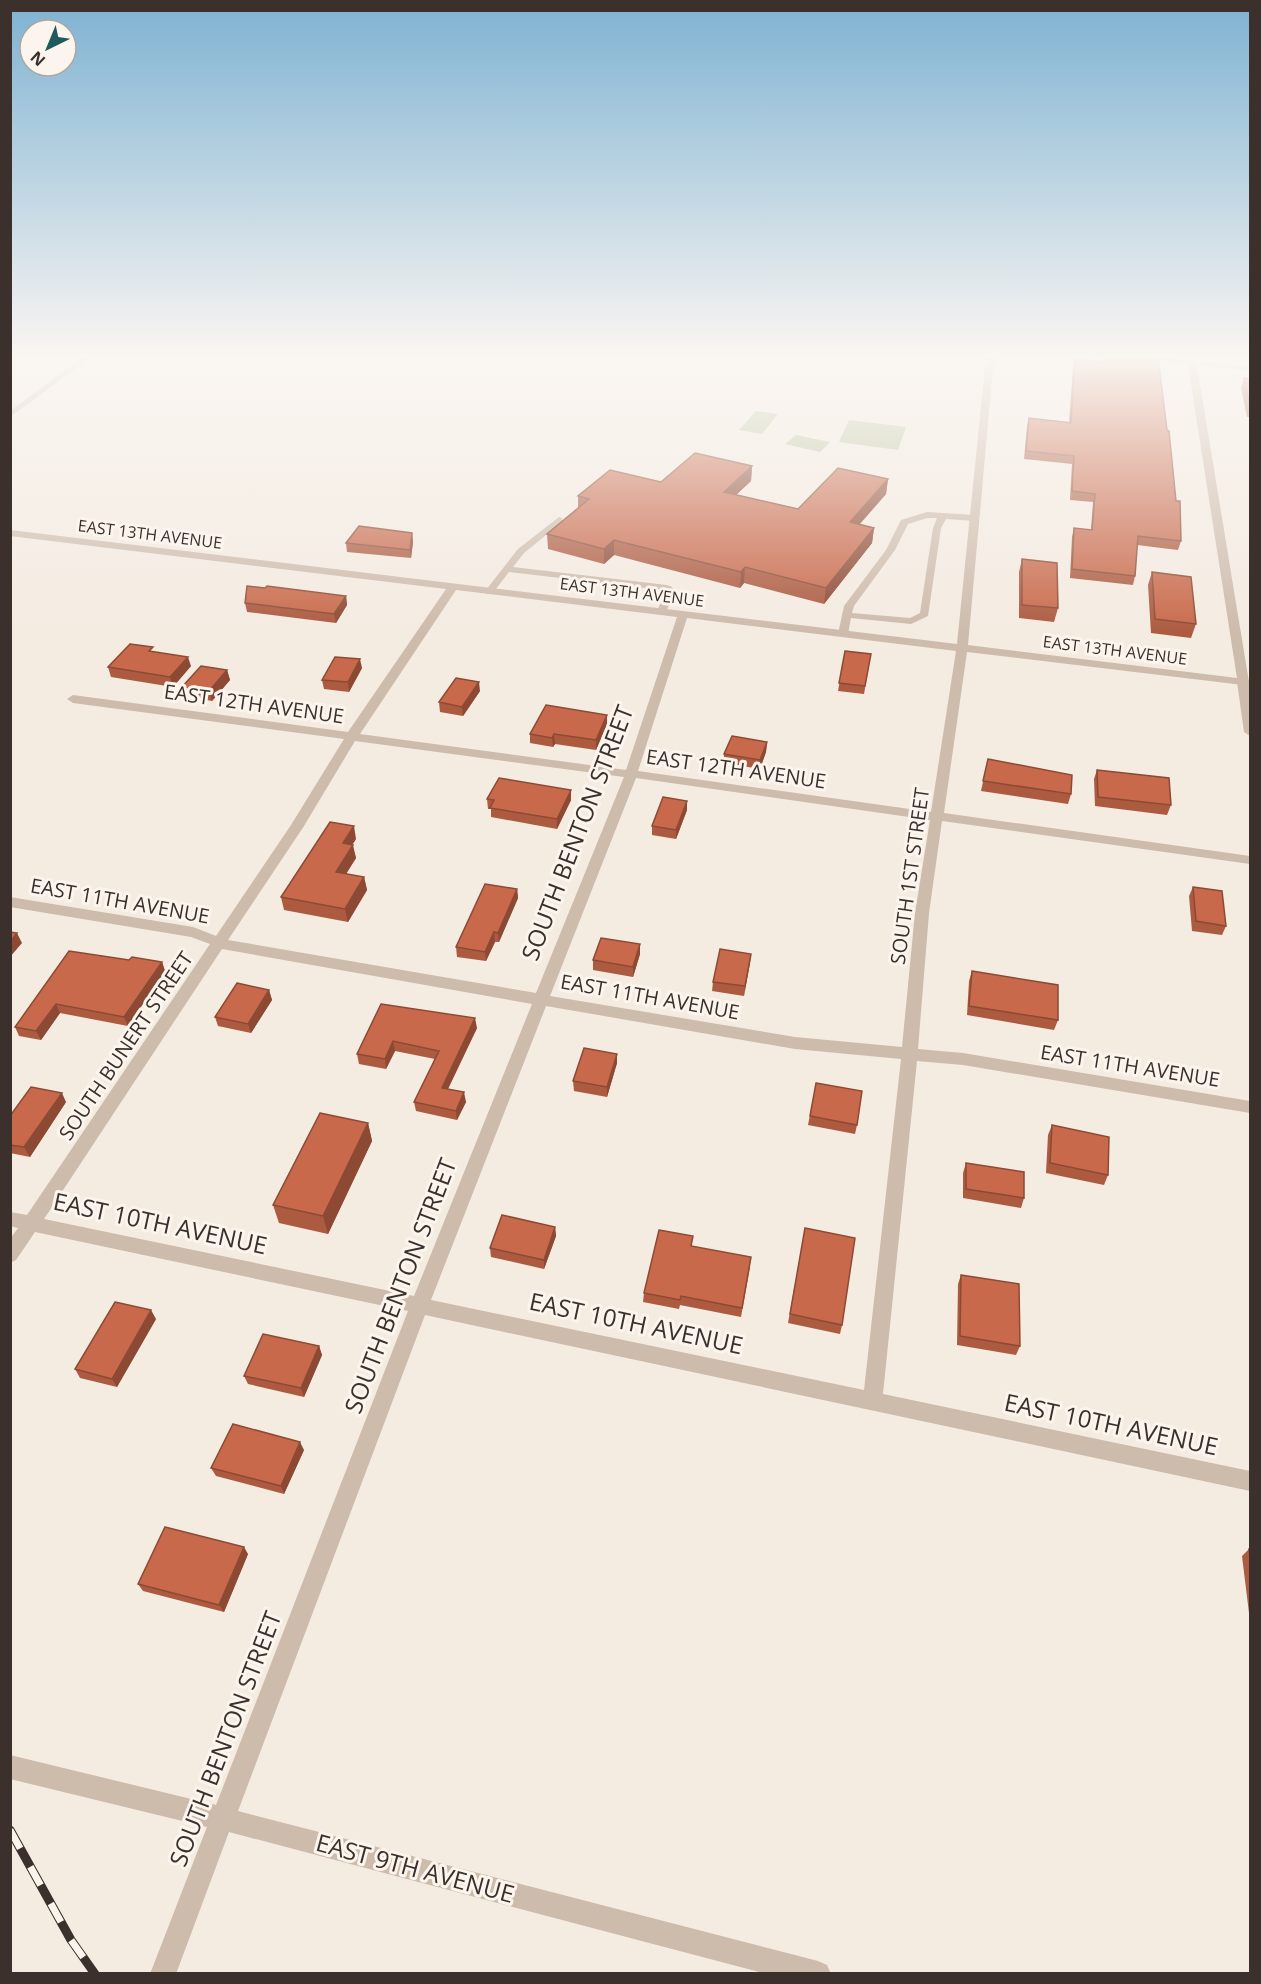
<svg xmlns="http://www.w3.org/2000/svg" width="1261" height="1984" font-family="'Open Sans',sans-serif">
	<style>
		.green { fill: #b8c4a0 }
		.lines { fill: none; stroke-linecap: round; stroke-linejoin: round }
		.service { fill: #cdbbac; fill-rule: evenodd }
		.minor { fill: #cdbbac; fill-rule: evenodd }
		.tertiary { fill: #cdbbac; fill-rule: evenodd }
		.rail-casing { stroke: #3b302b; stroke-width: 9 }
		.rail { stroke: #fbf5ee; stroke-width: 7; stroke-dasharray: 21; stroke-linecap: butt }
		.wall { fill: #ac5a40 }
		.shaded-wall { fill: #8c4a34 }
		.building { fill: #c8694b; stroke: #8c4a34; stroke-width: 1.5 }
		.labels { text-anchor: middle; stroke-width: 6; stroke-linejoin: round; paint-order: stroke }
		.far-street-label { font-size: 16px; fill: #3b302b; stroke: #fbf5ee }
		.street-label { font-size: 20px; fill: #3b302b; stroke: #fbf5ee }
		.near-street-label { font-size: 24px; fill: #3b302b; stroke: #fbf5ee }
	</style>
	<rect width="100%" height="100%" fill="#f4ebe1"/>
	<!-- green -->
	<path class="green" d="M 756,411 L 778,414 L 762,434 L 739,430 Z
		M 849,420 L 906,427 L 898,450 L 839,442 Z
		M 796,435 L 830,442 L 820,452 L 785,444 Z"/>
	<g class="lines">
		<!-- service -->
		<path class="service" d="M 83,357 L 92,357 L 10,417 L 10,411 Z
			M 927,512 L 975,515 L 979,518 L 975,521 L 946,519 L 941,528 L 928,616 L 911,624 L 851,618 L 848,634 L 847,636 L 839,636 L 838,634 L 844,606 L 886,550 L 901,520 ZM 927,518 L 937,518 L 933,528 L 920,613 L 910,618 L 852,613 L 854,606 L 895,550 L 908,524 Z
			M 559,517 L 562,518 L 562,522 L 524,553 L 513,567 L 667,585 L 672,587 L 675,594 L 664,615 L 656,613 L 665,594 L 662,590 L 509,572 L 492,594 L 486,594 L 486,590 L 518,549 Z"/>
		<!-- minor -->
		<path class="minor" d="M 986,357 L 994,357 L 968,645 L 1237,678 L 1188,365 L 1118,359 L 1114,357 L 1148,357 L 1250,366 L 1250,370 L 1197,366 L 1249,682 L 1243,685 L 967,652 L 944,813 L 1250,856 L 1250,864 L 942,821 L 929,913 L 918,1049 L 963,1053 L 1250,1101 L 1250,1113 L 963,1065 L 917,1061 L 883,1394 L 1250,1471 L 1250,1491 L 425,1315 L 238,1811 L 818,1961 L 827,1965 L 831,1974 L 767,1974 L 229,1832 L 176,1974 L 150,1974 L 207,1827 L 10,1779 L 10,1755 L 216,1805 L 408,1311 L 35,1232 L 16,1260 L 10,1263 L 10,1239 L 18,1228 L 10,1226 L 10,1212 L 27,1215 L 210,944 L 191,937 L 10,907 L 10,897 L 193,927 L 216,936 L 291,825 L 344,739 L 73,703 L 67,699 L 73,695 L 348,732 L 446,589 L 10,536 L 10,530 L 957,644 ZM 456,590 L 677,617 L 626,770 L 360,734 ZM 687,618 L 956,651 L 931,812 L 638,771 ZM 355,741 L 624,777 L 536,993 L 228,940 L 304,826 ZM 636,778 L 930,820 L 915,913 L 902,1047 L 795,1037 L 550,996 ZM 222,949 L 532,1004 L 414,1296 L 44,1219 ZM 546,1006 L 795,1049 L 901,1059 L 864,1390 L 431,1300 Z"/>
		<!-- tertiary -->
		<path class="tertiary" d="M 1243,679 L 1250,680 L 1250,736 L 1244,732 L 1237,682 Z"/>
		<defs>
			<path id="rail" d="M 10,1830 L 71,1940 L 95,1974"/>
		</defs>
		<!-- rail casing -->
		<use href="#rail" class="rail-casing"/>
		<!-- rail -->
		<use href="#rail" class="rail"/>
	</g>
	<!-- wall -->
	<path class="wall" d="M 1107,357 L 1158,357 L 1181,541 L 1178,550 L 1137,545 L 1135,576 L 1133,585 L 1070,578 L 1072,537 L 1074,528 L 1091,530 L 1093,502 L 1070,500 L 1072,464 L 1024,459 L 1027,426 L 1029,418 L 1069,422 L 1073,367 L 1075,359 L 1106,362 Z
		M 1244,378 L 1251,379 L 1251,417 L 1247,417 L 1241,388 Z
		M 752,466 L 751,481 L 736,495 L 798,509 L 888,479 L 886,494 L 860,524 L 874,528 L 872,543 L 824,604 L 744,583 L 740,588 L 614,555 L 604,564 L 548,549 L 547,534 L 578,508 L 578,496 Z
		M 412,533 L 413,542 L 411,558 L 347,552 L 346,543 Z
		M 1022,559 L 1058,608 L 1054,622 L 1019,618 L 1019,572 Z
		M 1152,572 L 1196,624 L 1191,638 L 1151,633 L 1148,585 Z
		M 346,596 L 347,605 L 336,623 L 247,612 L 245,603 Z
		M 845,651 L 871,654 L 864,694 L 838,691 Z
		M 191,666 L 173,687 L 111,677 L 108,667 Z
		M 362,668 L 349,692 L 324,689 L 322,680 Z
		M 227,670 L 230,680 L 212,701 L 185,696 L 182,687 Z
		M 480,691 L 463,716 L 440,712 L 439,702 Z
		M 607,724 L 596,750 L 555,744 L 553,747 L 530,743 L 530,734 Z
		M 767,742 L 766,752 L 760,769 L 724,763 L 724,754 Z
		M 988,759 L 1071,794 L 1068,804 L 981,791 Z
		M 1097,770 L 1171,805 L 1167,815 L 1095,806 L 1094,779 Z
		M 571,790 L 571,800 L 557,829 L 491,817 L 491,809 L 488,809 L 487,799 Z
		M 687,810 L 676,839 L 652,835 L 652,826 Z
		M 356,839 L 352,845 L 356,858 L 346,874 L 364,877 L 367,890 L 348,922 L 284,910 L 281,897 Z
		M 1193,887 L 1226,926 L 1222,935 L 1192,931 L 1189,896 Z
		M 517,889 L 518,898 L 499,942 L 495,942 L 486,961 L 457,957 L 456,947 Z
		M 640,954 L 633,977 L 593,970 L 593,960 Z
		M 751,954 L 744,996 L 712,991 L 713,982 Z
		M 129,960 L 162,962 L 165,971 L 128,1026 L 60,1013 L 41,1040 L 19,1036 L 15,1027 Z
		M 972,971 L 1058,1020 L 1054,1030 L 967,1015 L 969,981 Z
		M 269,990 L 272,1000 L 251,1033 L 218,1026 L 215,1017 Z
		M 381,1004 L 477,1028 L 448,1089 L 466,1102 L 457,1120 L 416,1111 L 414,1102 L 435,1059 L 395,1051 L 386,1069 L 359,1064 L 357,1054 Z
		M 617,1054 L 617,1063 L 607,1097 L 574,1091 L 573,1081 Z
		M 816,1083 L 857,1125 L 855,1134 L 808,1125 Z
		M 66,1102 L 30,1157 L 10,1153 L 10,1116 Z
		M 368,1123 L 372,1141 L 328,1234 L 279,1223 L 273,1205 Z
		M 1052,1125 L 1108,1175 L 1104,1185 L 1046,1173 L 1048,1135 Z
		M 966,1163 L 1024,1198 L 1021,1208 L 963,1198 L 963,1173 Z
		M 555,1227 L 556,1236 L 544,1269 L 491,1257 L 490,1248 Z
		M 805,1228 L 842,1325 L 840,1334 L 788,1323 Z
		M 693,1246 L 750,1267 L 741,1317 L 680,1305 L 679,1309 L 643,1302 L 644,1293 Z
		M 961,1275 L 1020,1346 L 1016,1355 L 957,1345 L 958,1284 Z
		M 156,1319 L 117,1387 L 80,1378 L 75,1369 Z
		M 319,1346 L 322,1355 L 304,1397 L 248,1384 L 244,1376 Z
		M 304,1450 L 284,1494 L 216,1476 L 211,1468 Z
		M 1249,1549 L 1251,1549 L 1251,1614 L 1249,1613 L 1242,1556 Z
		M 248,1554 L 224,1612 L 143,1591 L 138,1584 Z"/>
	<!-- shaded-wall -->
	<path class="shaded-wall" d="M 752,466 L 751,481 L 723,507 L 724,492 Z
		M 888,479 L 886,494 L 848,537 L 850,522 Z
		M 874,528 L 872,543 L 824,604 L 826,588 Z
		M 412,533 L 413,542 L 411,558 L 410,550 Z
		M 614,540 L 614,555 L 604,564 L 604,549 Z
		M 745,567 L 744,583 L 740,588 L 741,572 Z
		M 346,596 L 347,605 L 336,623 L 334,614 Z
		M 188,657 L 191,666 L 173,687 L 170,677 Z
		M 360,659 L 362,668 L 349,692 L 348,682 Z
		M 227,670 L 230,680 L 212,701 L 209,691 Z
		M 479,682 L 480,691 L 463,716 L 462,707 Z
		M 607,715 L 607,724 L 596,750 L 596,740 Z
		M 554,734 L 555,744 L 553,747 L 552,738 Z
		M 767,742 L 766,752 L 760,769 L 760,760 Z
		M 571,790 L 571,800 L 557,829 L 557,819 Z
		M 687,801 L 687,810 L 676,839 L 676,830 Z
		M 354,826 L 356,839 L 345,856 L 343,843 Z
		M 353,845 L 356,858 L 339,885 L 336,872 Z
		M 364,877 L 367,890 L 348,922 L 345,909 Z
		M 517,889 L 518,898 L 499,942 L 498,933 Z
		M 494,932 L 495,942 L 486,961 L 485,952 Z
		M 17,933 L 22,943 L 10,957 L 10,942 Z
		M 640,944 L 640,954 L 633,977 L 633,967 Z
		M 751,954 L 750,963 L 744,996 L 745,986 Z
		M 162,962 L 165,971 L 128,1026 L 124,1017 Z
		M 269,990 L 272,1000 L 251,1033 L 248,1024 Z
		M 56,1004 L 60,1013 L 41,1040 L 36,1031 Z
		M 475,1018 L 477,1028 L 444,1097 L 442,1088 Z
		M 393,1041 L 395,1051 L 386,1069 L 385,1059 Z
		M 617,1054 L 617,1063 L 607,1097 L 607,1087 Z
		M 464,1092 L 466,1102 L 457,1120 L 456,1111 Z
		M 62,1093 L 66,1102 L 30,1157 L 24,1147 Z
		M 368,1123 L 372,1141 L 328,1234 L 323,1216 Z
		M 555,1227 L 556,1236 L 544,1269 L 544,1260 Z
		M 151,1310 L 156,1319 L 117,1387 L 112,1379 Z
		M 319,1346 L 322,1355 L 304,1397 L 301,1388 Z
		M 300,1442 L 304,1450 L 284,1494 L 281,1486 Z
		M 244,1547 L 248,1554 L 224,1612 L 219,1605 Z"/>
	<!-- building -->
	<path class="building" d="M 1107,357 L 1158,357 L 1167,430 L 1169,431 L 1176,501 L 1180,501 L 1181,541 L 1138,536 L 1135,576 L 1072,569 L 1074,528 L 1092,530 L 1095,494 L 1072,491 L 1074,456 L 1026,451 L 1029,418 L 1071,423 L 1075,359 L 1106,362 Z
		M 1244,378 L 1251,379 L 1251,407 L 1250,407 Z
		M 695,453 L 752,466 L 724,492 L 798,509 L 838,468 L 888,479 L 850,522 L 874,528 L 826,588 L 745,567 L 741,572 L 614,540 L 604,549 L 547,534 L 589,499 L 578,496 L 610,470 L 661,482 Z
		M 359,526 L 412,533 L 410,550 L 346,543 Z
		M 1022,559 L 1057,563 L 1058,608 L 1022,605 Z
		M 1152,572 L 1191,577 L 1196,624 L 1155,619 Z
		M 247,586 L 265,588 L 267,586 L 346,596 L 334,614 L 245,603 Z
		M 130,644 L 153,647 L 149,651 L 188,657 L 170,677 L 108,667 Z
		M 845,651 L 871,654 L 865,686 L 839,683 Z
		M 335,657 L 360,659 L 348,682 L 322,680 Z
		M 201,666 L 227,670 L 209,691 L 182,687 Z
		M 456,678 L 479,682 L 462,707 L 439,702 Z
		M 546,705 L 607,715 L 596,740 L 554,734 L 552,738 L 530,734 Z
		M 732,736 L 767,742 L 760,760 L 724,754 Z
		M 988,759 L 1072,775 L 1071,794 L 983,781 Z
		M 1097,770 L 1169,778 L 1171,805 L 1098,797 Z
		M 499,778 L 571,790 L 557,819 L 490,808 L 494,800 L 487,799 Z
		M 663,797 L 687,801 L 676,830 L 652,826 Z
		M 330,822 L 354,826 L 343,843 L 353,845 L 336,872 L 364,877 L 345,909 L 281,897 Z
		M 485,884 L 517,889 L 498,933 L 494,932 L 485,952 L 456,947 Z
		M 1193,887 L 1222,891 L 1226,926 L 1196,921 Z
		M 10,932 L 17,933 L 10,942 Z
		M 601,938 L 640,944 L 633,967 L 593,960 Z
		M 720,949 L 751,954 L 745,986 L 713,982 Z
		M 69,951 L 129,960 L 132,957 L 162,962 L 124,1017 L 56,1004 L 36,1031 L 15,1027 Z
		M 972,971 L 1058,985 L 1058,1020 L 969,1006 Z
		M 237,983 L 269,990 L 248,1024 L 215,1017 Z
		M 381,1004 L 475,1018 L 442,1088 L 464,1092 L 456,1111 L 414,1102 L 439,1051 L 393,1041 L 385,1059 L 357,1054 Z
		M 584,1048 L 617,1054 L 607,1087 L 573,1081 Z
		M 816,1083 L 862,1091 L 857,1125 L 810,1116 Z
		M 31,1087 L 62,1093 L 24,1147 L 10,1145 L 10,1116 Z
		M 320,1113 L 368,1123 L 323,1216 L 273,1205 Z
		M 1052,1125 L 1109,1137 L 1108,1175 L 1050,1163 Z
		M 966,1163 L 1024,1172 L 1024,1198 L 966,1189 Z
		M 502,1215 L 555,1227 L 544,1260 L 490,1248 Z
		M 805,1228 L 855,1238 L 842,1325 L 790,1314 Z
		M 659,1230 L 693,1236 L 691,1246 L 751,1257 L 742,1308 L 681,1296 L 680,1300 L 644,1293 Z
		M 961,1275 L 1019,1284 L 1020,1346 L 960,1336 Z
		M 115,1302 L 151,1310 L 112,1379 L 75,1369 Z
		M 263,1334 L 319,1346 L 301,1388 L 244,1376 Z
		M 233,1424 L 300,1442 L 281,1486 L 211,1468 Z
		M 165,1527 L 244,1547 L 219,1605 L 138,1584 Z
		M 1249,1549 L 1251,1549 L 1251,1564 Z"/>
	<!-- sky -->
	<linearGradient id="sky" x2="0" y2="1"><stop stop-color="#7eb2d2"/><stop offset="0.56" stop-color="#faf6f2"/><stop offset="1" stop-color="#faf6f2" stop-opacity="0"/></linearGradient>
	<rect width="1261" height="635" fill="url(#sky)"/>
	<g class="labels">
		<!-- far-street labels -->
		<g class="far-street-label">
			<text transform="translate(150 534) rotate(7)" y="6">EAST 13TH AVENUE</text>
			<text transform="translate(632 592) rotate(7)" y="6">EAST 13TH AVENUE</text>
			<text transform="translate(1115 650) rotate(7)" y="6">EAST 13TH AVENUE</text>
		</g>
		<!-- street labels -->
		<g class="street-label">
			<text transform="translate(254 704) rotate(8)" y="7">EAST 12TH AVENUE</text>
			<text transform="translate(736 769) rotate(8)" y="7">EAST 12TH AVENUE</text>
			<text transform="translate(910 876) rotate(-82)" y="7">SOUTH 1ST STREET</text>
			<text transform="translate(120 901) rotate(10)" y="7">EAST 11TH AVENUE</text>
			<text transform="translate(650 997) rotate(10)" y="7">EAST 11TH AVENUE</text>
			<text transform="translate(126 1046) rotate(-56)" y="7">SOUTH BUNERT STREET</text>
			<text transform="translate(1130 1066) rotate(9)" y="7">EAST 11TH AVENUE</text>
		</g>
		<!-- near-street labels -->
		<g class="near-street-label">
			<text transform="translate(578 833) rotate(-69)" y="8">SOUTH BENTON STREET</text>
			<text transform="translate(160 1224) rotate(12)" y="8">EAST 10TH AVENUE</text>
			<text transform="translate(401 1286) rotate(-69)" y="8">SOUTH BENTON STREET</text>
			<text transform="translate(636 1324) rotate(12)" y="8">EAST 10TH AVENUE</text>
			<text transform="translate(1111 1425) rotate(12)" y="8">EAST 10TH AVENUE</text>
			<text transform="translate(226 1739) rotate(-69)" y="8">SOUTH BENTON STREET</text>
			<text transform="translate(415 1869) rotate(15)" y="8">EAST 9TH AVENUE</text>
		</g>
	</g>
	<!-- border -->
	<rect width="1261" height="1984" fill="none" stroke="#3b302b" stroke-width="24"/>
	<!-- north arrow -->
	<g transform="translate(48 48) rotate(223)"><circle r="28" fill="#fbf5ee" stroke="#aea6a0" stroke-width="1.5"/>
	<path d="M0-4.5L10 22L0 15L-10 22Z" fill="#1f5a5e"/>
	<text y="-9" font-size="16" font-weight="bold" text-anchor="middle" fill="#3b302b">N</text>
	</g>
</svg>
